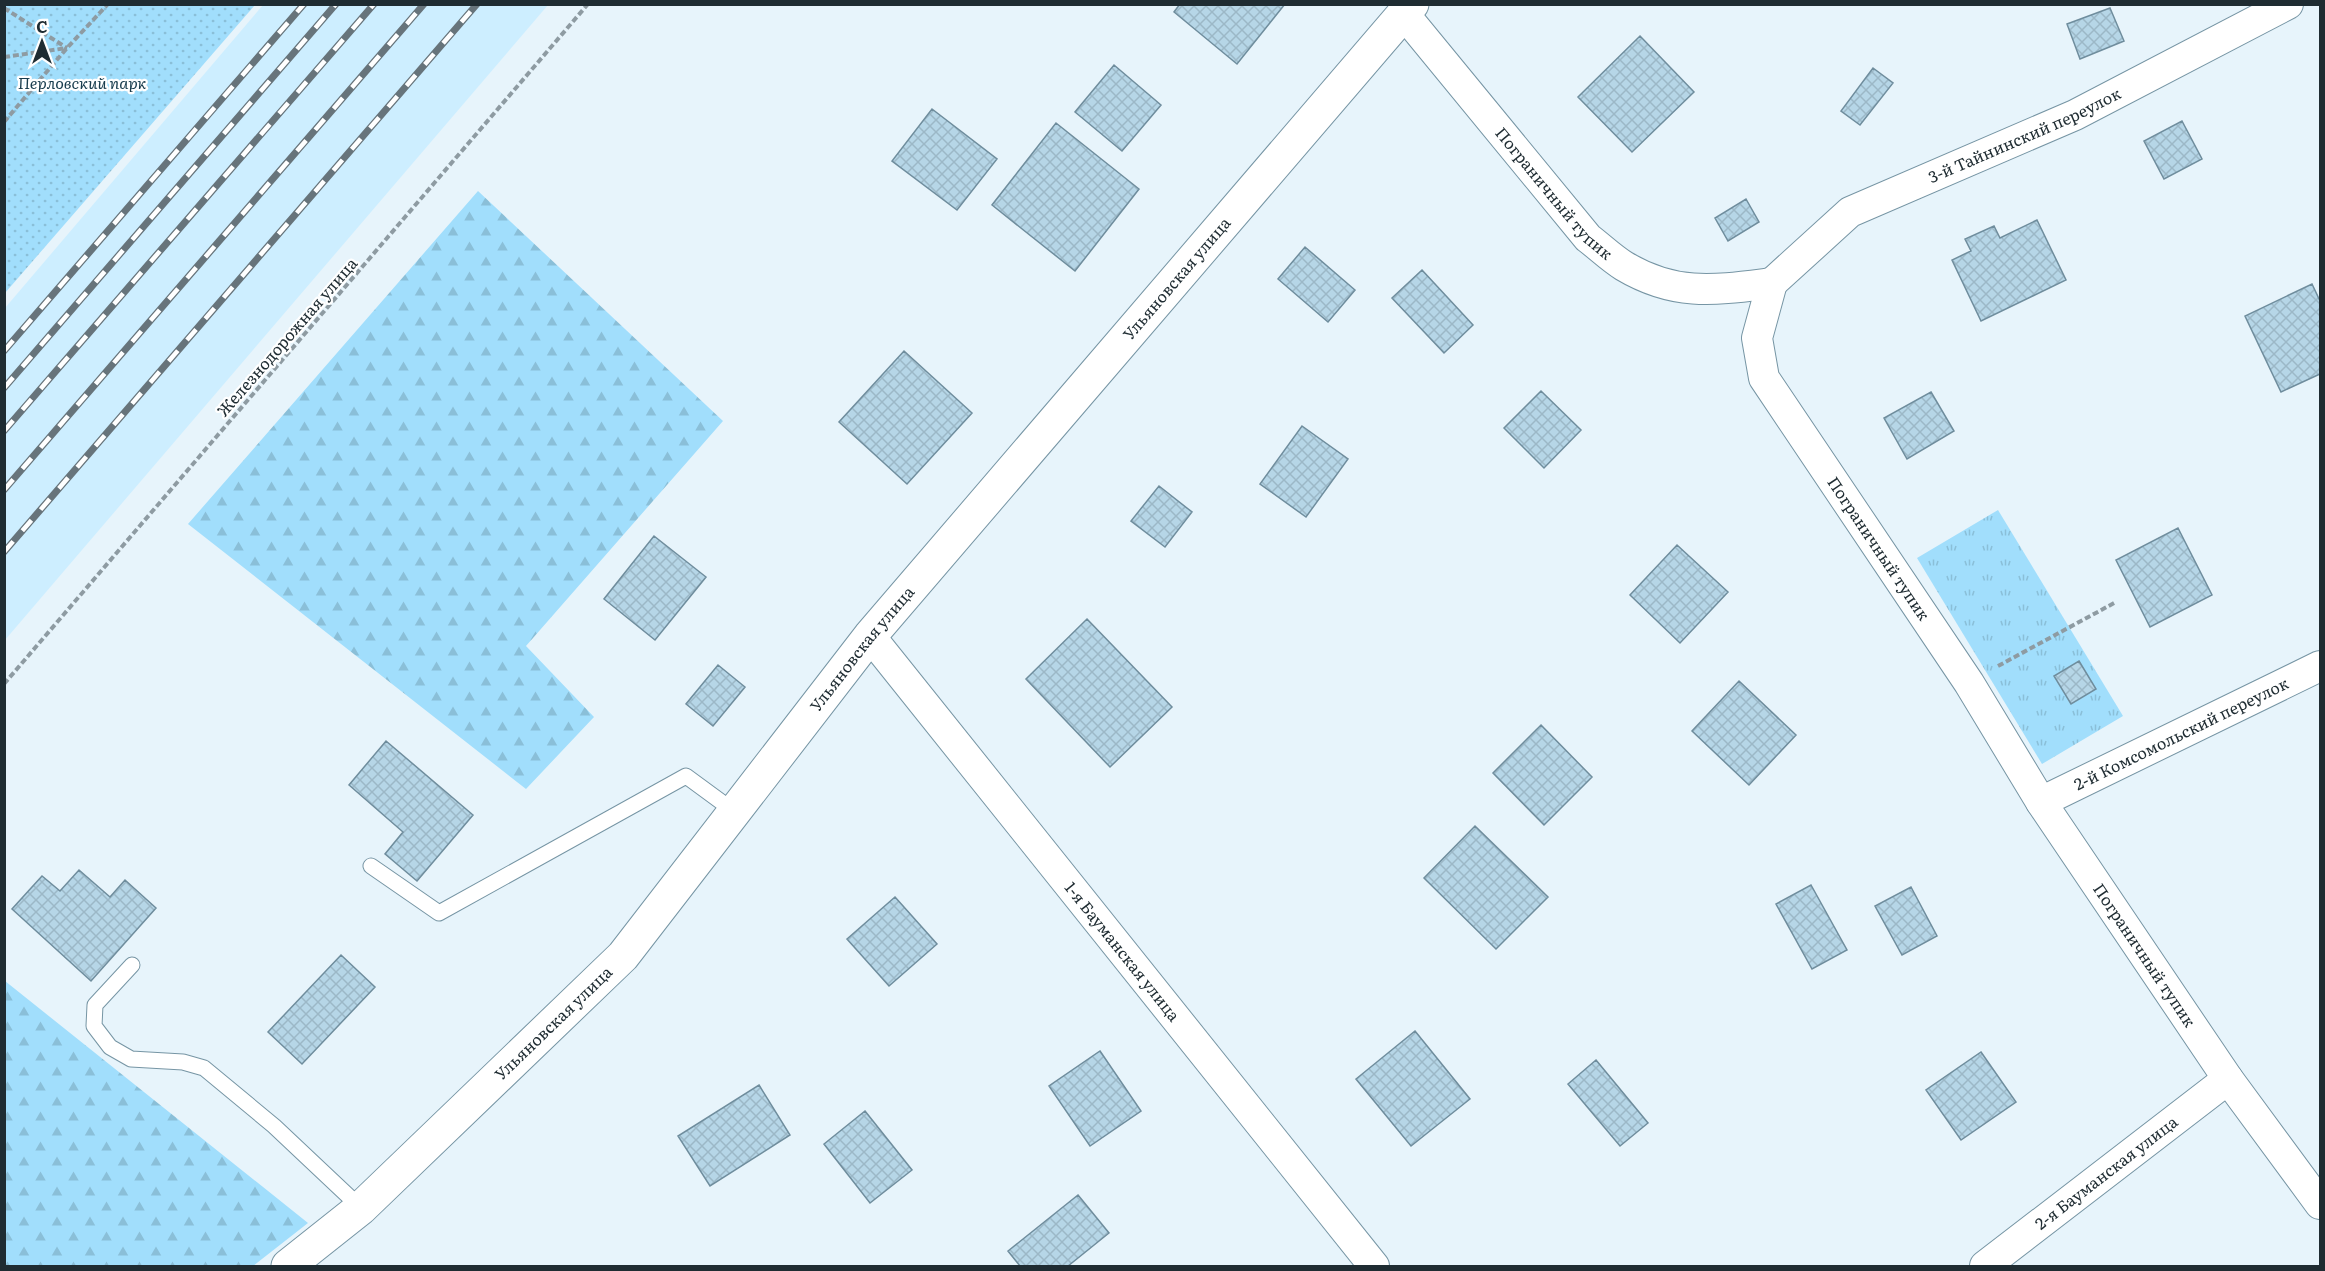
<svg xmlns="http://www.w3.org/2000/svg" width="2325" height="1271" font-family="Literata,serif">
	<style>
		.built { fill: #cdeeff }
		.grass { fill: url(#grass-tufts) }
		.forest { fill: url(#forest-firs) }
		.park { fill: url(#park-dots) }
		.building { fill: url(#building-cross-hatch); stroke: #6f8d9d; stroke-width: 1.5 }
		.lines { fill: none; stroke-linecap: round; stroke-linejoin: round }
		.lane-casing { stroke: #7695a4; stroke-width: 17 }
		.street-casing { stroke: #7695a4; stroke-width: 32 }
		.secondary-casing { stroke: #7695a4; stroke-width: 35 }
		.path { stroke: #8e9ba2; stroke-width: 4; stroke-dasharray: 6 3; stroke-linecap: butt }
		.lane { stroke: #fff; stroke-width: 15 }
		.street { stroke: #fff; stroke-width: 30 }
		.secondary { stroke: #fff; stroke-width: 33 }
		.rail-casing { stroke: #67747b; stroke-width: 7 }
		.rail { stroke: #fff; stroke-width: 4.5; stroke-dasharray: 14; stroke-linecap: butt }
		.labels { text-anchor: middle; stroke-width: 4.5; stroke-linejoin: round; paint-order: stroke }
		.park-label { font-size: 16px; font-style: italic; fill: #183c4d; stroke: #fff }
		.street-label { font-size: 16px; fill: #1f2c32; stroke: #fff }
	</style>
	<defs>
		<pattern id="grass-tufts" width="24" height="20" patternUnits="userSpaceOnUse" patternTransform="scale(1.5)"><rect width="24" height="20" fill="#a1defc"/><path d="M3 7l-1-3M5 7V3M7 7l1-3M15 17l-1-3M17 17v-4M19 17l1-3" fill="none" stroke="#8abfd8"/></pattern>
		<pattern id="forest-firs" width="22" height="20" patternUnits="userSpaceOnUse" patternTransform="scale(1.5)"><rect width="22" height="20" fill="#a1defc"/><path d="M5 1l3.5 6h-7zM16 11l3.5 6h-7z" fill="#8abfd8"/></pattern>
		<pattern id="park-dots" width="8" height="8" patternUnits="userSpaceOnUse" patternTransform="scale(1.5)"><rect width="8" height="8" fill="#a1defc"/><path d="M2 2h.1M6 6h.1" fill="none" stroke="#8abfd8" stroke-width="1.8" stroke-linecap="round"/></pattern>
		<pattern id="building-cross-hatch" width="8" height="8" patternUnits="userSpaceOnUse" patternTransform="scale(1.5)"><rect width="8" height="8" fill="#b6d6e7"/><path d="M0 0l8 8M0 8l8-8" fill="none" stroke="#9cb8c7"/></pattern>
	</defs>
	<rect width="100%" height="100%" fill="#e7f4fb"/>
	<!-- built -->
	<path class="built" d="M 263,5 L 548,5 L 5,640 L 5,308 Z"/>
	<!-- grass -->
	<path class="grass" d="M 1998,510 L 2123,716 L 2042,764 L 1917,558 Z"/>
	<!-- forest -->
	<path class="forest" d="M 478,191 L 723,421 L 526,646 L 594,717 L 526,789 L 188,524 Z
		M 5,981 L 308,1223 L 253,1266 L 5,1266 Z"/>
	<!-- park -->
	<path class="park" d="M 5,4 L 255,5 L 5,293 L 4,5 Z"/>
	<!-- building -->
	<path class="building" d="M 1180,4 L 1285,4 L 1237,64 L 1174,12 Z
		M 2110,8 L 2124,41 L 2080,59 L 2067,24 Z
		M 1640,36 L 1694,92 L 1632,152 L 1578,97 Z
		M 1114,65 L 1161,105 L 1122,151 L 1075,112 Z
		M 1873,68 L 1893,83 L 1860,125 L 1841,111 Z
		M 932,109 L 997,159 L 957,210 L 892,161 Z
		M 2182,121 L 2202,159 L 2164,179 L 2144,141 Z
		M 1056,123 L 1139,189 L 1075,271 L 992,205 Z
		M 1746,199 L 1759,222 L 1728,241 L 1715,218 Z
		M 2037,220 L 2066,280 L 1981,321 L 1952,260 L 1971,251 L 1965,239 L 1994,226 L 2000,238 Z
		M 1305,247 L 1355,290 L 1328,322 L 1278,279 Z
		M 1422,270 L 1473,325 L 1444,353 L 1392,298 Z
		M 2312,284 L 2320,301 L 2320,374 L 2281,392 L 2245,316 Z
		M 904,351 L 972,413 L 907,484 L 839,422 Z
		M 1541,391 L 1581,430 L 1544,468 L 1504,428 Z
		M 1931,392 L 1954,431 L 1907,459 L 1884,418 Z
		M 1302,426 L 1348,459 L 1306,517 L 1260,484 Z
		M 1159,486 L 1192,512 L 1165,547 L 1131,521 Z
		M 2178,528 L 2212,595 L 2150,627 L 2116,560 Z
		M 654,536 L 706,577 L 655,640 L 604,599 Z
		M 1677,545 L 1728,592 L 1680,643 L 1630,595 Z
		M 1087,619 L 1172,707 L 1110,767 L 1026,679 Z
		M 2079,661 L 2096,689 L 2071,704 L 2054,676 Z
		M 718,665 L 745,687 L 713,726 L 686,704 Z
		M 1739,681 L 1796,735 L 1749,785 L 1692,731 Z
		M 1541,725 L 1592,777 L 1544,825 L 1493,773 Z
		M 386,741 L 473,815 L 417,881 L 385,854 L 403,832 L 349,785 Z
		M 1475,826 L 1548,897 L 1496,949 L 1424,878 Z
		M 79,870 L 110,897 L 125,880 L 156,908 L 91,981 L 12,909 L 42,876 L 60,891 Z
		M 1811,885 L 1847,950 L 1812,969 L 1776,904 Z
		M 1911,887 L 1937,936 L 1902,955 L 1875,906 Z
		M 895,897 L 937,944 L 889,986 L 847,939 Z
		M 341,955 L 375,987 L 302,1064 L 268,1032 Z
		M 1415,1031 L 1470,1099 L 1411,1146 L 1356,1079 Z
		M 1100,1051 L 1141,1111 L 1090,1146 L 1049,1086 Z
		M 1981,1052 L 2016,1102 L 1961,1140 L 1926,1090 Z
		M 1596,1060 L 1648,1123 L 1620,1146 L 1568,1084 Z
		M 759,1085 L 790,1135 L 710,1186 L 678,1136 Z
		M 865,1111 L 912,1170 L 870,1203 L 824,1144 Z
		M 1078,1195 L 1109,1233 L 1068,1266 L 1020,1266 L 1008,1251 Z"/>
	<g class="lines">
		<defs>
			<path id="lane" d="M 371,866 L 439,913 L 686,776 L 735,812
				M 132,965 L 95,1005 L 94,1026 L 110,1047 L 131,1059 L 183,1062 L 204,1068 L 274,1126 L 361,1208"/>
			<g id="street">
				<path id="s1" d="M 1404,14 L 1588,238 C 1600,247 1611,258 1624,266 C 1676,297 1716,290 1772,283"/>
				<path id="s2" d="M 1772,283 L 1757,338 L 1764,378 L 1969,683 L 2041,802 L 2228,1079 L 2320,1204"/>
				<path id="s3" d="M 1772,283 L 1850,212 L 2075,115 L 2288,4"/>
				<path id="s4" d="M 870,636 L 1374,1266"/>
				<path id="s5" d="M 2041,802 L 2320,666"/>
				<path id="s6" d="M 1985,1266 L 2228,1079"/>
			</g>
			<g id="secondary">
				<path id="s7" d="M 288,1266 L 361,1208 L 623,956 L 870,636 L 1412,4"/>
			</g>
		</defs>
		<!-- lane casing -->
		<use href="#lane" class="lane-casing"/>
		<!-- street casing -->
		<use href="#street" class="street-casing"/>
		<!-- secondary casing -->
		<use href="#secondary" class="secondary-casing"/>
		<!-- path -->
		<path class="path" d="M 4,8 L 67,48
			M 4,57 L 67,48
			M 4,122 L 67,48 L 108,4
			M 1998,666 L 2116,602
			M 4,684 L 588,4"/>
		<!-- lane -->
		<use href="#lane" class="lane"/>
		<!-- street -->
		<use href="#street" class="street"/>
		<!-- secondary -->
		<use href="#secondary" class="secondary"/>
		<defs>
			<path id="rail" d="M 4,351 L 304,4
				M 4,388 L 336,4
				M 4,431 L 374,4
				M 4,490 L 424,4
				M 4,552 L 477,4"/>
		</defs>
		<!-- rail casing -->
		<use href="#rail" class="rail-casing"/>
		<!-- rail -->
		<use href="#rail" class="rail"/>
	</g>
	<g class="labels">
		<!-- park labels -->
		<g class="park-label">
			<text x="82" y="89">Перловский парк</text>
		</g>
		<!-- street labels -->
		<g class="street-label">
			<text dy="6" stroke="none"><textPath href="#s3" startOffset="296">3-й Тайнинский переулок</textPath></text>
			<text dy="6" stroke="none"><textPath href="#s1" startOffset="234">Пограничный тупик</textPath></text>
			<text dy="6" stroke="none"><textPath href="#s7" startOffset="1332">Ульяновская улица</textPath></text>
			<text transform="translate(287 337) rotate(-49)" y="6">Железнодорожная улица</text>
			<text dy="6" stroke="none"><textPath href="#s2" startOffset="303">Пограничный тупик</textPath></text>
			<text dy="6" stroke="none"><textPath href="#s7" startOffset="846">Ульяновская улица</textPath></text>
			<text dy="6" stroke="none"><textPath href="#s5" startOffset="156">2-й Комсомольский переулок</textPath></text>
			<text dy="6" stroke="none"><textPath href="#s4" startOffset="404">1-я Бауманская улица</textPath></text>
			<text dy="6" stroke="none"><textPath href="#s2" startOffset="789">Пограничный тупик</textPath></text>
			<text dy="6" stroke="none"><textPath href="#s7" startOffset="360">Ульяновская улица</textPath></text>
			<text dy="6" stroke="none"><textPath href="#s6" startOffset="153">2-я Бауманская улица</textPath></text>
		</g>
	</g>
	<!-- border -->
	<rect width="2325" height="1271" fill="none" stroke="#1f2c32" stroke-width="12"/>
	<!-- north arrow -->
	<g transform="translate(42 42)" stroke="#ffffff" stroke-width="4.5" paint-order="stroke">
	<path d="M0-4.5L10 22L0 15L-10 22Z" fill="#1f2c32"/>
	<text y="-9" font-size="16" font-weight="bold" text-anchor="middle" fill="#1f2c32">С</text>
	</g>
</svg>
